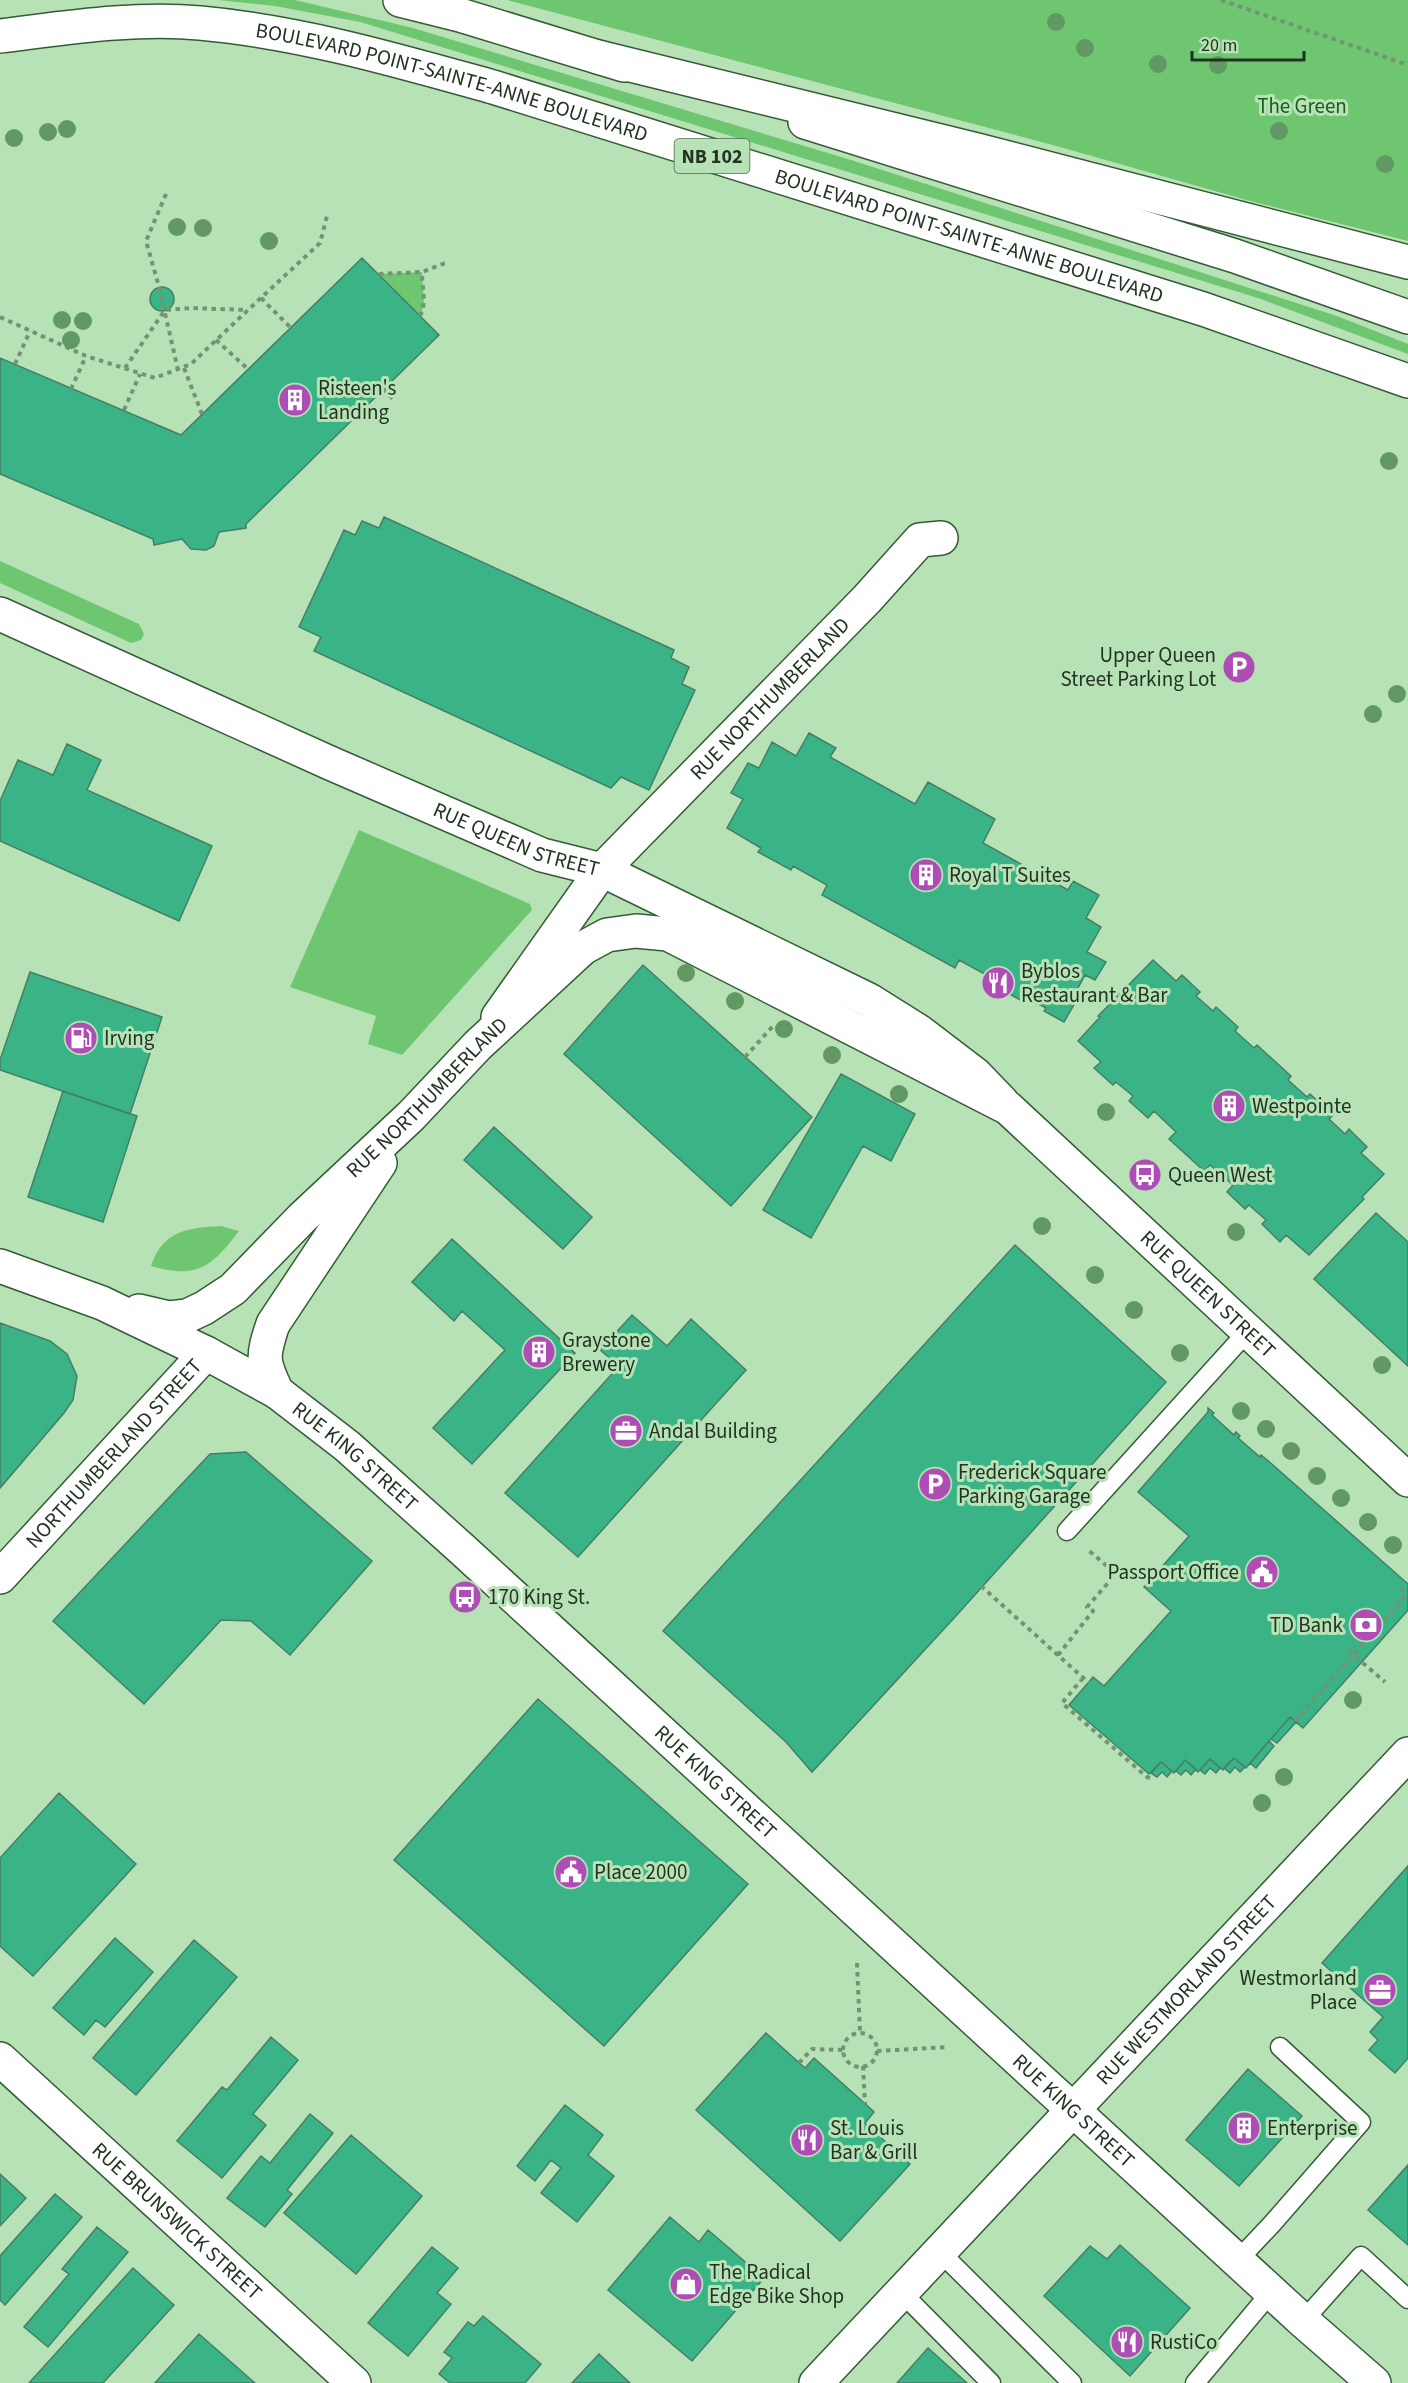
<svg xmlns="http://www.w3.org/2000/svg" width="1408" height="2383" font-family="'Source Sans 3',sans-serif">
	<style>
		.green { fill: #6ec670 }
		.building { fill: #3ab487; stroke: #447f66; stroke-width: 1.5 }
		.lines { fill: none; stroke-linecap: round; stroke-linejoin: round }
		.service-casing { stroke: #355b36; stroke-width: 21 }
		.minor-casing { stroke: #355b36; stroke-width: 36 }
		.secondary-casing { stroke: #355b36; stroke-width: 36 }
		.primary-casing { stroke: #355b36; stroke-width: 36 }
		.trunk-casing { stroke: #355b36; stroke-width: 36 }
		.path { stroke: #749373; stroke-width: 4; stroke-dasharray: 4.5 4.5; stroke-linecap: butt }
		.service { stroke: #fff; stroke-width: 18 }
		.minor { stroke: #fff; stroke-width: 33 }
		.secondary { stroke: #fff; stroke-width: 33 }
		.primary { stroke: #fff; stroke-width: 33 }
		.trunk { stroke: #fff; stroke-width: 33 }
		.tree { fill: #619864 }
		.labels { text-anchor: middle; stroke-width: 6; stroke-linejoin: round; paint-order: stroke }
		.shield { fill: #b7e2b6; stroke: #4f684e; stroke-width: 1.5 }
		.shield-label { font-size: 20px; font-weight: bold; fill: #232 }
		.street-label { font-size: 21px; fill: #232; stroke: #b7e2b6 }
		.park-label { font-size: 21px; fill: #1b5c20; stroke: #b7e2b6 }
		.poi-label { font-size: 21px; fill: #232; stroke: #b7e2b6; text-anchor: start }
	</style>
	<rect width="100%" height="100%" fill="#b7e2b6"/>
	<!-- green -->
	<path class="green" d="M 218,0 L 295,0 L 413,28 L 851,160 L 1337,316 L 1408,344 L 1408,354 L 1258,298 L 360,22 L 275,6 Z
		M 507,0 L 1408,0 L 1408,241 L 1250,201 L 1060,147 Z
		M 422,272 C 422,288 427,303 420,316 L 379,274 Z
		M 0,561 L 139,624 L 144,634 L 141,640 L 131,643 L 0,583 Z
		M 359,830 L 530,904 L 532,910 L 402,1055 L 368,1044 L 376,1016 L 290,987 Z
		M 221,1226 L 239,1231 C 211,1268 197,1279 151,1266 C 163,1230 188,1228 221,1226 Z"/>
	<!-- building -->
	<path class="building" d="M 362,258 L 439,335 L 246,524 L 246,528 L 219,532 L 214,546 L 206,550 L 191,549 L 182,539 L 154,545 L 153,539 L 0,474 L 0,358 L 181,435 Z
		M150 299a12 12 0 1 1 24 0a12 12 0 1 1-24 0Z
		M 384,517 L 674,650 L 671,658 L 689,667 L 682,684 L 695,690 L 649,790 L 621,777 L 611,788 L 314,651 L 321,637 L 299,627 L 344,530 L 355,535 L 362,521 L 379,528 Z
		M 809,733 L 836,748 L 830,757 L 915,804 L 928,782 L 995,819 L 983,843 L 1068,890 L 1073,881 L 1099,895 L 1086,918 L 1101,927 L 1087,952 L 1106,962 L 1095,980 L 1085,975 L 1071,1001 L 1075,1003 L 1064,1022 L 1044,1011 L 1046,1008 L 1027,998 L 1024,1002 L 991,984 L 994,979 L 959,960 L 955,968 L 822,895 L 827,885 L 793,866 L 791,870 L 758,852 L 761,848 L 727,828 L 743,799 L 731,793 L 748,763 L 759,768 L 772,742 L 796,756 Z
		M 67,744 L 101,760 L 87,790 L 212,846 L 179,921 L 0,841 L 0,801 L 18,760 L 53,775 Z
		M 1153,960 L 1176,981 L 1182,975 L 1200,992 L 1196,996 L 1213,1011 L 1216,1007 L 1238,1027 L 1235,1031 L 1254,1048 L 1257,1045 L 1291,1076 L 1288,1080 L 1307,1097 L 1310,1094 L 1333,1115 L 1329,1119 L 1345,1134 L 1349,1129 L 1367,1147 L 1361,1153 L 1384,1174 L 1362,1197 L 1364,1199 L 1309,1255 L 1286,1235 L 1280,1242 L 1262,1224 L 1266,1220 L 1249,1205 L 1245,1209 L 1227,1192 L 1233,1185 L 1210,1165 L 1204,1171 L 1169,1139 L 1176,1132 L 1154,1111 L 1148,1118 L 1129,1101 L 1133,1096 L 1116,1082 L 1113,1085 L 1094,1068 L 1101,1062 L 1078,1041 L 1100,1017 L 1098,1016 Z
		M 643,965 L 812,1117 L 731,1206 L 564,1054 Z
		M 30,972 L 162,1017 L 130,1114 L 0,1070 L 0,1060 Z
		M 841,1074 L 915,1114 L 891,1161 L 863,1146 L 811,1238 L 763,1210 Z
		M 63,1091 L 137,1116 L 103,1222 L 28,1197 Z
		M 494,1127 L 592,1217 L 563,1249 L 464,1160 Z
		M 1376,1213 L 1408,1242 L 1408,1366 L 1314,1279 Z
		M 452,1239 L 575,1353 L 472,1464 L 433,1428 L 505,1350 L 462,1311 L 454,1321 L 412,1282 Z
		M 1015,1245 L 1166,1382 L 955,1617 L 812,1772 L 786,1742 L 663,1631 Z
		M 632,1315 L 667,1346 L 691,1319 L 746,1370 L 578,1557 L 505,1493 L 619,1366 L 600,1350 Z
		M 0,1323 L 50,1341 L 67,1354 L 77,1376 L 73,1400 L 64,1413 L 0,1488 Z
		M 1208,1408 L 1214,1413 L 1212,1415 L 1234,1435 L 1236,1432 L 1240,1436 L 1238,1438 L 1260,1457 L 1261,1455 L 1266,1459 L 1408,1584 L 1408,1610 L 1303,1728 L 1290,1717 L 1246,1768 L 1234,1758 L 1223,1770 L 1210,1759 L 1198,1772 L 1185,1760 L 1174,1773 L 1161,1762 L 1149,1774 L 1069,1705 L 1093,1677 L 1104,1686 L 1171,1611 L 1144,1587 L 1189,1536 L 1138,1492 L 1208,1412 Z
		M 246,1452 L 372,1561 L 290,1655 L 251,1621 L 221,1620 L 144,1704 L 53,1621 L 210,1454 Z
		M 538,1699 L 748,1884 L 604,2046 L 394,1860 Z
		M 1290,1717 L 1296,1722 L 1277,1743 L 1271,1739 Z
		M 1269,1741 L 1274,1746 L 1256,1768 L 1250,1763 Z
		M 1234,1758 L 1245,1767 L 1240,1772 L 1235,1767 L 1230,1773 L 1224,1768 Z
		M 1210,1759 L 1220,1768 L 1216,1773 L 1210,1768 L 1205,1774 L 1200,1770 Z
		M 1185,1760 L 1196,1769 L 1191,1775 L 1186,1770 L 1181,1775 L 1176,1771 Z
		M 1161,1762 L 1172,1771 L 1167,1777 L 1162,1772 L 1157,1777 L 1151,1773 Z
		M 59,1793 L 136,1864 L 33,1976 L 0,1946 L 0,1858 Z
		M 1408,1866 L 1408,2058 L 1395,2073 L 1369,2050 L 1378,2040 L 1370,2032 L 1383,2017 L 1322,1963 Z
		M 115,1938 L 153,1972 L 105,2027 L 96,2020 L 84,2035 L 53,2008 Z
		M 194,1940 L 237,1977 L 136,2095 L 93,2058 Z
		M 766,2033 L 805,2068 L 814,2058 L 871,2109 L 874,2112 L 865,2123 L 910,2164 L 840,2241 L 696,2110 Z
		M 271,2037 L 298,2060 L 253,2114 L 266,2125 L 222,2178 L 177,2141 L 222,2087 L 227,2090 Z
		M 1248,2069 L 1302,2116 L 1239,2186 L 1186,2140 Z
		M 565,2105 L 603,2135 L 588,2155 L 614,2176 L 577,2222 L 541,2193 L 561,2168 L 551,2160 L 535,2181 L 517,2166 Z
		M 310,2114 L 333,2133 L 287,2190 L 292,2194 L 265,2227 L 227,2198 L 261,2156 L 270,2163 Z
		M 351,2135 L 422,2196 L 356,2274 L 284,2213 Z
		M 1408,2165 L 1408,2245 L 1368,2210 Z
		M 0,2174 L 26,2198 L 0,2226 Z
		M 55,2194 L 82,2217 L 5,2305 L 0,2300 L 0,2256 Z
		M 670,2217 L 699,2242 L 708,2230 L 764,2278 L 692,2361 L 608,2290 Z
		M 97,2227 L 128,2252 L 48,2347 L 24,2327 L 69,2274 L 62,2269 Z
		M 1120,2245 L 1190,2308 L 1130,2376 L 1044,2296 L 1090,2246 L 1107,2259 Z
		M 432,2247 L 458,2268 L 437,2293 L 451,2304 L 408,2356 L 368,2323 Z
		M 133,2268 L 174,2305 L 103,2383 L 29,2383 Z
		M 483,2316 L 541,2364 L 525,2383 L 450,2383 L 439,2374 L 452,2358 L 444,2352 L 468,2322 L 474,2326 Z
		M 199,2334 L 255,2383 L 155,2383 Z
		M 928,2348 L 967,2383 L 897,2383 Z
		M 599,2354 L 630,2383 L 572,2383 Z"/>
	<g class="lines">
		<defs>
			<path id="service" d="M 1067,1531 L 1248,1331
				M 940,2252 L 1072,2383
				M 1238,2260 L 1271,2225 L 1361,2122 L 1280,2047
				M 901,2292 L 991,2383
				M 1303,2321 L 1361,2256 L 1408,2299
				M 1195,2383 L 1272,2291"/>
			<g id="minor">
				<path id="s1" d="M 0,614 L 330,763 L 542,855 L 602,870 L 869,1000 L 920,1032 L 975,1074 L 1002,1102"/>
				<path id="s2" d="M 498,1017 L 602,870 L 867,599 L 920,540 L 941,538"/>
				<path id="s3" d="M 0,1577 L 206,1353"/>
			</g>
			<g id="secondary">
				<path id="s4" d="M 0,1266 L 102,1303 L 206,1353 L 277,1392 L 347,1446 L 463,1550 L 1303,2321 L 1374,2383"/>
				<path id="s5" d="M 139,1311 L 169,1318 L 187,1316 L 204,1308 L 233,1289 L 302,1218 L 411,1116 L 478,1045 L 583,948 L 607,935 L 636,931 L 668,934 L 1008,1108 L 1408,1480"/>
				<path d="M 277,1392 C 262,1361 262,1357 273,1324 L 380,1163"/>
				<path id="s6" d="M 0,2059 L 354,2383"/>
				<path id="s7" d="M 816,2383 L 1408,1754"/>
			</g>
			<g id="primary">
				<path d="M 400,0 L 460,15 L 624,65"/>
				<path id="s8" d="M 0,36 C 66,28 133,17 200,23 C 300,32 396,60 493,87 L 1203,309 L 1408,381"/>
				<path d="M 805,122 L 1235,256 L 1408,317"/>
			</g>
			<path id="trunk" d="M 598,57 L 977,150 L 1408,262"/>
		</defs>
		<!-- service casing -->
		<use href="#service" class="service-casing"/>
		<!-- minor casing -->
		<use href="#minor" class="minor-casing"/>
		<!-- secondary casing -->
		<use href="#secondary" class="secondary-casing"/>
		<!-- primary casing -->
		<use href="#primary" class="primary-casing"/>
		<!-- trunk casing -->
		<use href="#trunk" class="trunk-casing"/>
		<!-- path -->
		<path class="path" d="M 1221,0 L 1408,65
			M 166,194 L 146,241 L 159,287 L 178,370
			M 379,274 L 422,272 L 448,262
			M 261,298 L 291,328
			M 420,316 C 427,303 422,288 422,272
			M 0,317 L 86,356 L 155,378 L 191,364 L 248,310 L 320,243 L 327,216
			M 216,340 L 248,369
			M 15,364 L 30,331
			M 125,368 L 165,310 L 191,308 L 247,310
			M 184,368 L 202,414
			M 71,389 L 86,356
			M 383,389 L 393,399
			M 124,410 L 140,374
			M 745,1057 L 773,1026
			M 981,1586 L 1089,1683
			M 1400,1590 L 1408,1590
			M 1349,1651 L 1385,1682
			M 1058,1655 L 1093,1611 L 1087,1607 L 1114,1576 L 1107,1566 L 1087,1549
			M 1083,1678 L 1062,1703 L 1147,1777 L 1154,1779
			M 1295,1721 L 1408,1593
			M 857,1963 L 860,2033
			M843 2050a17 17 0 1 1 34 0a17 17 0 1 1-34 0Z
			M 877,2051 L 947,2047
			M 799,2063 L 812,2049 L 843,2050
			M 863,2066 L 865,2104"/>
		<!-- service -->
		<use href="#service" class="service"/>
		<!-- minor -->
		<use href="#minor" class="minor"/>
		<!-- secondary -->
		<use href="#secondary" class="secondary"/>
		<!-- primary -->
		<use href="#primary" class="primary"/>
		<!-- trunk -->
		<use href="#trunk" class="trunk"/>
	</g>
	<!-- trees -->
	<g class="tree">
		<circle cx="1056" cy="22" r="9"/>
		<circle cx="1085" cy="48" r="9"/>
		<circle cx="1158" cy="64" r="9"/>
		<circle cx="1218" cy="65" r="9"/>
		<circle cx="67" cy="129" r="9"/>
		<circle cx="1279" cy="131" r="9"/>
		<circle cx="48" cy="132" r="9"/>
		<circle cx="14" cy="138" r="9"/>
		<circle cx="1385" cy="164" r="9"/>
		<circle cx="177" cy="227" r="9"/>
		<circle cx="203" cy="228" r="9"/>
		<circle cx="269" cy="241" r="9"/>
		<circle cx="62" cy="320" r="9"/>
		<circle cx="83" cy="321" r="9"/>
		<circle cx="71" cy="340" r="9"/>
		<circle cx="1389" cy="461" r="9"/>
		<circle cx="1397" cy="694" r="9"/>
		<circle cx="1373" cy="714" r="9"/>
		<circle cx="686" cy="973" r="9"/>
		<circle cx="735" cy="1001" r="9"/>
		<circle cx="784" cy="1029" r="9"/>
		<circle cx="832" cy="1055" r="9"/>
		<circle cx="899" cy="1094" r="9"/>
		<circle cx="1106" cy="1112" r="9"/>
		<circle cx="1042" cy="1226" r="9"/>
		<circle cx="1236" cy="1232" r="9"/>
		<circle cx="1095" cy="1275" r="9"/>
		<circle cx="1134" cy="1310" r="9"/>
		<circle cx="1180" cy="1353" r="9"/>
		<circle cx="1382" cy="1365" r="9"/>
		<circle cx="1241" cy="1411" r="9"/>
		<circle cx="1266" cy="1429" r="9"/>
		<circle cx="1291" cy="1451" r="9"/>
		<circle cx="1317" cy="1476" r="9"/>
		<circle cx="1341" cy="1498" r="9"/>
		<circle cx="1368" cy="1522" r="9"/>
		<circle cx="1393" cy="1545" r="9"/>
		<circle cx="1353" cy="1700" r="9"/>
		<circle cx="1284" cy="1777" r="9"/>
		<circle cx="1262" cy="1803" r="9"/>
	</g>
	<!-- icons -->
	<defs>
		<symbol id="building-disc" viewBox="-11 -11 22 22"><circle r="9.5" fill="#ad4db5" stroke="#b7e2b6"/><path d="M-4-6H4V6H1V3H-1V6H-4ZM-2.5-4.3h1.7v1.8h-1.7ZM.8-4.3h1.7v1.8H.8ZM-2.5-1h1.7V.8h-1.7ZM.8-1h1.7V.8H.8Z" fill="#fff"/></symbol>
		<symbol id="parking-disc" viewBox="-11 -11 22 22"><circle r="9.5" fill="#ad4db5" stroke="#b7e2b6"/><path d="M-3.5-5.5H1a3.5 3.5 0 0 1 0 7H-1V5.5H-3.5ZM-1-3.4V-.6H.8a1.4 1.4 0 0 0 0-2.8Z" fill="#fff"/></symbol>
		<symbol id="restaurant-disc" viewBox="-11 -11 22 22"><circle r="9.5" fill="#ad4db5" stroke="#b7e2b6"/><path d="M-5-6h1v4h1v-4h1v4h1v-4h1v5L-1.5 .5V6h-2V.5L-5-1ZM5-6V6H3V1.5H1.5Q1.5-4 5-6Z" fill="#fff"/></symbol>
		<symbol id="fuel-disc" viewBox="-11 -11 22 22"><circle r="9.5" fill="#ad4db5" stroke="#b7e2b6"/><path d="M-5.5-6h7V0h2V4h1.3V-2.5L3-4.5l.8-.8L6-3V5H2.5V1h-1V6h-7ZM-4.2-4.7v3.2H.2V-4.7Z" fill="#fff"/></symbol>
		<symbol id="bus-disc" viewBox="-11 -11 22 22"><circle r="9.5" fill="#ad4db5" stroke="#b7e2b6"/><path d="M-5-6H5V4H4V6H2V4H-2V6H-4V4H-5ZM-3.5-4V0h7V-4ZM-3.5 1.2v1.5H-2V1.2ZM2 1.2v1.5H3.5V1.2Z" fill="#fff"/></symbol>
		<symbol id="office-disc" viewBox="-11 -11 22 22"><circle r="9.5" fill="#ad4db5" stroke="#b7e2b6"/><path d="M-6-3h4V-5.5h4V-3h4V5H-6ZM-1-4.5V-3h2v-1.5ZM-6 0V1H6V0Z" fill="#fff"/></symbol>
		<symbol id="civic-disc" viewBox="-11 -11 22 22"><circle r="9.5" fill="#ad4db5" stroke="#b7e2b6"/><path d="M-.6-6.5H3V-4.5H.6V-3L4-1V1h2V6H-6V1h2V-1L-.6-3ZM-1.2 2.5V6h2.4V2.5Z" fill="#fff"/></symbol>
		<symbol id="bank-disc" viewBox="-11 -11 22 22"><circle r="9.5" fill="#ad4db5" stroke="#b7e2b6"/><path d="M-6-4H6V4H-6ZM0-2.3a2.3 2.3 0 1 0 0 4.6a2.3 2.3 0 1 0 0-4.6Z" fill="#fff"/></symbol>
		<symbol id="shop-disc" viewBox="-11 -11 22 22"><circle r="9.5" fill="#ad4db5" stroke="#b7e2b6"/><path d="M-5-2.5h2.3a2.7 3.5 0 0 1 5.4 0H5L5.5 6h-11ZM-1.5-2.5h3a1.5 2.3 0 0 0-3 0Z" fill="#fff"/></symbol>
	</defs>
	<g fill-rule="evenodd">
		<use href="#building-disc" x="276" y="381" width="38" height="38"/>
		<use href="#parking-disc" x="1220" y="648" width="38" height="38"/>
		<use href="#building-disc" x="907" y="856" width="38" height="38"/>
		<use href="#restaurant-disc" x="979" y="964" width="38" height="38"/>
		<use href="#fuel-disc" x="62" y="1019" width="38" height="38"/>
		<use href="#building-disc" x="1210" y="1087" width="38" height="38"/>
		<use href="#bus-disc" x="1126" y="1156" width="38" height="38"/>
		<use href="#building-disc" x="520" y="1333" width="38" height="38"/>
		<use href="#office-disc" x="607" y="1412" width="38" height="38"/>
		<use href="#parking-disc" x="916" y="1465" width="38" height="38"/>
		<use href="#civic-disc" x="1243" y="1553" width="38" height="38"/>
		<use href="#bus-disc" x="446" y="1578" width="38" height="38"/>
		<use href="#bank-disc" x="1347" y="1606" width="38" height="38"/>
		<use href="#civic-disc" x="552" y="1853" width="38" height="38"/>
		<use href="#office-disc" x="1361" y="1971" width="38" height="38"/>
		<use href="#building-disc" x="1225" y="2109" width="38" height="38"/>
		<use href="#restaurant-disc" x="788" y="2121" width="38" height="38"/>
		<use href="#shop-disc" x="667" y="2265" width="38" height="38"/>
		<use href="#restaurant-disc" x="1108" y="2323" width="38" height="38"/>
	</g>
	<g class="labels">
		<!-- shield labels -->
		<rect class="shield" x="674.5" y="139" width="75" height="34" rx="4.5"/>
		<g class="shield-label">
			<text x="712" y="163">NB 102</text>
		</g>
		<!-- street labels -->
		<g class="street-label">
			<text dy="7" stroke="none"><textPath href="#s8" startOffset="460">BOULEVARD POINT-SAINTE-ANNE BOULEVARD</textPath></text>
			<text dy="7" stroke="none"><textPath href="#s8" startOffset="1000">BOULEVARD POINT-SAINTE-ANNE BOULEVARD</textPath></text>
			<text dy="7" stroke="none"><textPath href="#s2" startOffset="420">RUE NORTHUMBERLAND</textPath></text>
			<text dy="7" stroke="none"><textPath href="#s1" startOffset="564">RUE QUEEN STREET</textPath></text>
			<text dy="7" stroke="none"><textPath href="#s5" startOffset="375">RUE NORTHUMBERLAND</textPath></text>
			<text dy="7" stroke="none"><textPath href="#s5" startOffset="1335">RUE QUEEN STREET</textPath></text>
			<text dy="7" stroke="none"><textPath href="#s3" startOffset="168">NORTHUMBERLAND STREET</textPath></text>
			<text dy="7" stroke="none"><textPath href="#s4" startOffset="406">RUE KING STREET</textPath></text>
			<text dy="7" stroke="none"><textPath href="#s4" startOffset="892">RUE KING STREET</textPath></text>
			<text dy="7" stroke="none"><textPath href="#s7" startOffset="540">RUE WESTMORLAND STREET</textPath></text>
			<text dy="7" stroke="none"><textPath href="#s4" startOffset="1378">RUE KING STREET</textPath></text>
			<text dy="7" stroke="none"><textPath href="#s6" startOffset="240">RUE BRUNSWICK STREET</textPath></text>
		</g>
		<!-- park labels -->
		<g class="park-label">
			<text x="1302" y="113">The Green</text>
		</g>
		<!-- poi labels -->
		<g class="poi-label">
			<text x="318" y="395">Risteen's<tspan x="318" dy="24">Landing</tspan></text>
			<text x="1216" y="662" text-anchor="end">Upper Queen<tspan x="1216" dy="24">Street Parking Lot</tspan></text>
			<text x="949" y="882">Royal T Suites</text>
			<text x="1021" y="978">Byblos<tspan x="1021" dy="24">Restaurant &amp; Bar</tspan></text>
			<text x="104" y="1045">Irving</text>
			<text x="1252" y="1113">Westpointe</text>
			<text x="1168" y="1182">Queen West</text>
			<text x="562" y="1347">Graystone<tspan x="562" dy="24">Brewery</tspan></text>
			<text x="649" y="1438">Andal Building</text>
			<text x="958" y="1479">Frederick Square<tspan x="958" dy="24">Parking Garage</tspan></text>
			<text x="1239" y="1579" text-anchor="end">Passport Office</text>
			<text x="488" y="1604">170 King St.</text>
			<text x="1343" y="1632" text-anchor="end">TD Bank</text>
			<text x="594" y="1879">Place 2000</text>
			<text x="1357" y="1985" text-anchor="end">Westmorland<tspan x="1357" dy="24">Place</tspan></text>
			<text x="830" y="2135">St. Louis<tspan x="830" dy="24">Bar &amp; Grill</tspan></text>
			<text x="1267" y="2135">Enterprise</text>
			<text x="709" y="2279">The Radical<tspan x="709" dy="24">Edge Bike Shop</tspan></text>
			<text x="1150" y="2349">RustiCo</text>
		</g>
	</g>
	<!-- scale -->
	<path d="M1192 51v9h112v-9" fill="none" stroke="#223322" stroke-width="3"/>
	<text x="1201" y="51" font-size="18" fill="#223322" stroke="#b7e2b6" stroke-width="4.5" paint-order="stroke">20 m</text>
</svg>
